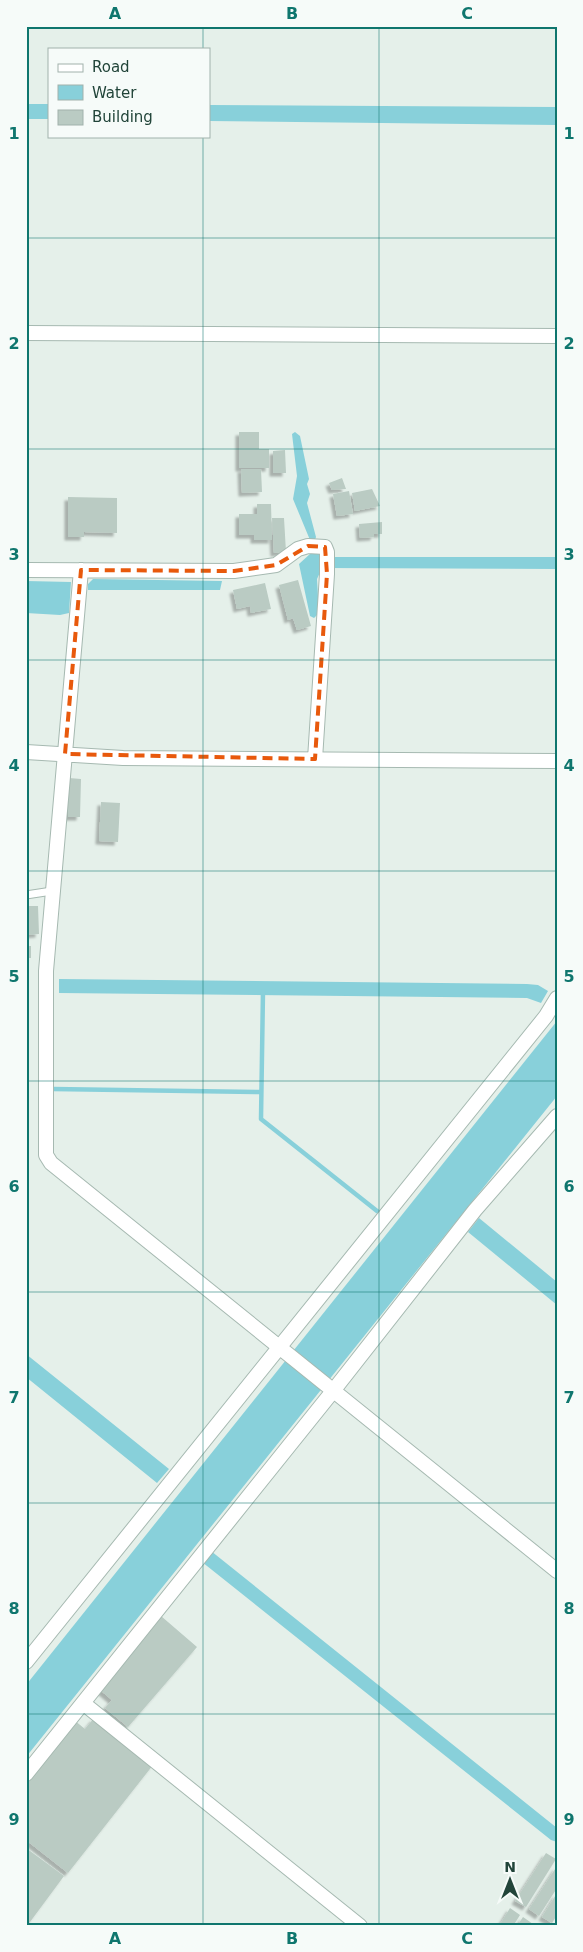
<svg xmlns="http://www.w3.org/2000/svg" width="583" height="1952" font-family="'DejaVu Sans',sans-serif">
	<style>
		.water { fill: #88d0da }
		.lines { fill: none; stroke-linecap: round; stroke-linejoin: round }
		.stream { stroke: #88d0da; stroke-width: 4.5 }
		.building { fill: #bacbc3; filter: url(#shadow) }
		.service-casing { stroke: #a6b9b1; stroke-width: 9 }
		.minor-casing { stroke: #a6b9b1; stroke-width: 16 }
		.path { stroke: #82b7a4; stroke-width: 2.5; stroke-dasharray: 2.5 4; stroke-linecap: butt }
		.service { stroke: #fff; stroke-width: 7 }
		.minor { stroke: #fff; stroke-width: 14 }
		.marked { fill: none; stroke: #e8590c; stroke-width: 4; stroke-dasharray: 10 6; stroke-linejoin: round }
		.grid { fill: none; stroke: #0f766e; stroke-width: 1; stroke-opacity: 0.55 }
		.neatline { fill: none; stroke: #0f766e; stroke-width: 2 }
		.grid-label { font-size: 16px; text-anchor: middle; font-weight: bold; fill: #0f766e }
	</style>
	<defs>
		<filter id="shadow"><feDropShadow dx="-3.5" dy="3.5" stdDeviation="1" flood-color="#0004"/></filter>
	</defs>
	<rect width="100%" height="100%" fill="#e5f0ea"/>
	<!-- water -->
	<path class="water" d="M 26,104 L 49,104 L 49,119 L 26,119 Z
		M 209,105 L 557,107 L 557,125 L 209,121 Z
		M 295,432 L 300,436 L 309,479 L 307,484 L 310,494 L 307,503 L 316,537 C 313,543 318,552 322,557 L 557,557 L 557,569 L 322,568 L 317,579 L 319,613 L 314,618 L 310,616 L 299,564 L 311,553 L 310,540 L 293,499 L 297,476 L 292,434 Z
		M 93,579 L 222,581 L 220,590 L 88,590 L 88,584 Z
		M 26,581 L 71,582 L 69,613 L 60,615 L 26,613 Z
		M 59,979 L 527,984 L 538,985 L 548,991 L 541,1003 L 527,998 L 59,993 Z
		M 557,1021 L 557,1096 L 26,1757 L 26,1685 Z
		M 479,1218 L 557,1282 L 557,1305 L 468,1232 Z
		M 26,1354 L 169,1469 L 157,1483 L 26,1377 Z
		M 211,1551 L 557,1828 L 557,1842 L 551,1840 L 202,1562 Z"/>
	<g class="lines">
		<!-- stream -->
		<path class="stream" d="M 263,991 L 261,1119 L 377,1211
			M 53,1089 L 261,1092"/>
	</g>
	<!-- building -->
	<path class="building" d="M 239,432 L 259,432 L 259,449 L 269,449 L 269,468 L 239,468 Z
		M 285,450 L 286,473 L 273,473 L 273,451 Z
		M 241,469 L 261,469 L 262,492 L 242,493 Z
		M 342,478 L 346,489 L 332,490 L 329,483 Z
		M 372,489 L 380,506 L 355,511 L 352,493 Z
		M 349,491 L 353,514 L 337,516 L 333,494 Z
		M 68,497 L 117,498 L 117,533 L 84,532 L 84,537 L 68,537 Z
		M 257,504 L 271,504 L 272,540 L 254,540 L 254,535 L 239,535 L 239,514 L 257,514 Z
		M 272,518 L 284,518 L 286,552 L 274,553 Z
		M 382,522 L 382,534 L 374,534 L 374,537 L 360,538 L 359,524 Z
		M 298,580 L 311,626 L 297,630 L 293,618 L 288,620 L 279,585 Z
		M 265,583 L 271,609 L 251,613 L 250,606 L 237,609 L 233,590 Z
		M 69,778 L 81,779 L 80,817 L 68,817 Z
		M 101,802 L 120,803 L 118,842 L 99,841 Z
		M 26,906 L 38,906 L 39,934 L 26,935 Z
		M 26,946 L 31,946 L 31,958 L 26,958 Z
		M 161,1616 L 197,1647 L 128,1727 L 105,1708 L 112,1700 L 99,1689 Z
		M 94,1718 L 153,1765 L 68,1873 L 26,1840 L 26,1781 L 74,1720 L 85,1729 Z
		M 26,1848 L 64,1876 L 27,1926 L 26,1926 Z
		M 546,1853 L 556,1859 L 526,1907 L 515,1901 Z
		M 557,1866 L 557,1888 L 539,1916 L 529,1909 Z
		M 557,1893 L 557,1915 L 552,1923 L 542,1917 Z
		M 510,1908 L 520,1915 L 513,1926 L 499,1926 Z
		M 523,1917 L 533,1924 L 531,1926 L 517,1926 Z"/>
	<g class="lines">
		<defs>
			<path id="service" d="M 26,895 L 52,891"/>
			<path id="minor" d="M 26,333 L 557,336
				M 26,570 L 234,571 L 276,565 L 298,549 L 308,546 L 325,547 L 327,552 L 327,574 L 315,759
				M 81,570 L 46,971 L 46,1155 L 51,1163 L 557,1571
				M 26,752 L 123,758 L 557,761
				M 26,1662 L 546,1016 L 557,998
				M 83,1703 L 360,1926
				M 26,1774 L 333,1391 L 475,1210 L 557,1116"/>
		</defs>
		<!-- service casing -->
		<use href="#service" class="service-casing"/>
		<!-- minor casing -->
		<use href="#minor" class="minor-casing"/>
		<!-- path -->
		<path class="path" d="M 26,1155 L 32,1155"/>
		<!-- service -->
		<use href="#service" class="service"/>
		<!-- minor -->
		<use href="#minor" class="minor"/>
	</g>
	<!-- marked area -->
	<path class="marked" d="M 308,546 L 325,547 L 327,574 L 315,759 L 65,754 L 81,570 L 234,571 L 276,565 Z"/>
	<!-- grid -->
	<path class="grid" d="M 203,26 L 203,49M 379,26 L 379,1926M 203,136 L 203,1926M 26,238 L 557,238M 26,449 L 557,449M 26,660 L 557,660M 26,871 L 557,871M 26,1081 L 557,1081M 26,1292 L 557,1292M 26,1503 L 557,1503M 26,1714 L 557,1714"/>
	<!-- border -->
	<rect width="583" height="1952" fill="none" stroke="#f6fbf9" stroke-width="55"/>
	<!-- legend -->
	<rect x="48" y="48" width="162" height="90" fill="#f6fbf9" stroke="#a1b2ac"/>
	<rect x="58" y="64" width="25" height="8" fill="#ffffff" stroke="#a1b2ac"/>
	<text x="92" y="72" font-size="15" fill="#214439">Road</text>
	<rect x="58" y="85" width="25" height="15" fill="#88d0da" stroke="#a1b2ac"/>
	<text x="92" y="98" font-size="15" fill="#214439">Water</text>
	<rect x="58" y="110" width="25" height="15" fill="#bacbc3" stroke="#a1b2ac"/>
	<text x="92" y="122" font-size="15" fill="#214439">Building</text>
	<!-- north arrow -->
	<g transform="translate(510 1880)" stroke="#f6fbf9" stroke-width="4" paint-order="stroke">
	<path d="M0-4L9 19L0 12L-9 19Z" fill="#214439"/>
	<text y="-8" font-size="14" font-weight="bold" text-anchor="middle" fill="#214439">N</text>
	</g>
	<rect x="28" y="28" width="528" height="1896" class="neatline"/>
	<g class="grid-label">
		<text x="115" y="19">A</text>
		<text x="292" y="19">B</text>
		<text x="467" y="19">C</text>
		<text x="14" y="139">1</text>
		<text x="569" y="139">1</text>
		<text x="14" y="349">2</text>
		<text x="569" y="349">2</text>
		<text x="14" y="560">3</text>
		<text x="569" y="560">3</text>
		<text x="14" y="771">4</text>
		<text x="569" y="771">4</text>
		<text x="14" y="982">5</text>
		<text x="569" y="982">5</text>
		<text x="14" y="1192">6</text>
		<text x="569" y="1192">6</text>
		<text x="14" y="1403">7</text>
		<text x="569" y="1403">7</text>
		<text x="14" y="1614">8</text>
		<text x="569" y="1614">8</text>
		<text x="14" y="1825">9</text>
		<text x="569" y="1825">9</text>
		<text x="115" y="1944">A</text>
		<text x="292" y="1944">B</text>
		<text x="467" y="1944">C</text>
	</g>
</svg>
